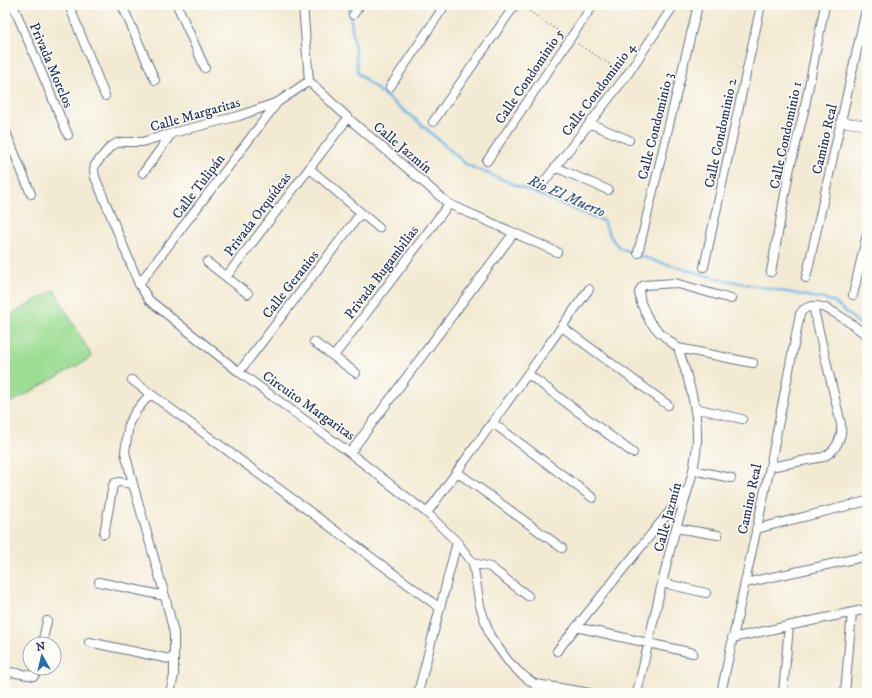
<svg xmlns="http://www.w3.org/2000/svg" width="872" height="698" font-family="'IM FELL DW Pica',serif">
	<style>
		.green { fill: #9cdd94; stroke: #5c8679 }
		.lines { fill: none; stroke-linecap: round; stroke-linejoin: round }
		.stream { stroke: #71b6e7; stroke-width: 2.5 }
		.minor-casing { stroke: #667087; stroke-width: 10 }
		.tertiary-casing { stroke: #667087; stroke-width: 10 }
		.path { stroke: #667087; stroke-width: 1.5; stroke-dasharray: 1 3; stroke-linecap: butt }
		.minor { stroke: #fff; stroke-width: 8 }
		.tertiary { stroke: #fff; stroke-width: 9 }
		.labels { text-anchor: middle; stroke-width: 3; stroke-linejoin: round; paint-order: stroke }
		.street-label { font-size: 14px; fill: #1b2f5e; stroke: #fdfcf7 }
		.water-label { font-size: 15px; font-style: italic; fill: #355887; stroke: #fdfcf7 }
	</style>
	<rect width="100%" height="100%" fill="#fdfcf7"/>
	<filter id="ink" filterUnits="userSpaceOnUse"><feTurbulence type="fractalNoise" baseFrequency=".025" numOctaves="2"/><feDisplacementMap in="SourceGraphic" scale="8" xChannelSelector="R" yChannelSelector="G"/><feConvolveMatrix kernelMatrix="1 2 1 2 8 2 1 2 1" color-interpolation-filters="sRGB"/></filter>
	<filter id="wash" filterUnits="userSpaceOnUse"><feTurbulence type="fractalNoise" baseFrequency=".012" numOctaves="4" result="noise"/><feDisplacementMap in="SourceGraphic" scale="16" xChannelSelector="R" yChannelSelector="G"/><feGaussianBlur stdDeviation="0.9" result="paint"/><feColorMatrix in="noise" values="0 0 0 0 0 0 0 0 0 0 0 0 0 0 0 0 0 1.4 0 .05"/><feComposite in="paint" operator="in"/></filter>
	<g filter="url(#wash)">
		<rect width="100%" height="100%" fill="#f2ead2"/>
		<!-- green -->
		<path class="green" d="M 54,290 L 92,357 L 5,406 L 5,318 Z"/>
		<g class="lines">
			<!-- stream -->
			<path class="stream" d="M 349,5 L 358,73 L 369,83 L 421,124 L 467,165 L 603,221 L 612,239 L 620,248 L 655,261 L 720,279 L 833,301 L 867,330"/>
		</g>
	</g>
	<g filter="url(#ink)">
		<g class="lines">
			<defs>
				<path id="minor" d="M 13,5 L 68,135
					M 69,5 L 105,96
					M 122,5 L 155,80
					M 177,5 L 205,68
					M 303,5 L 309,81 L 348,118 L 449,204 L 557,252
					M 353,15 L 360,5
					M 309,81 L 278,102 L 239,116 L 172,133 L 142,142 L 124,142 L 117,143 L 110,147 L 95,165 L 94,170 L 95,177 L 139,284 L 149,300 L 239,372 L 350,453 L 427,513 L 457,542 L 473,563 L 480,606 L 490,636 L 508,661 L 520,673 L 546,693
					M 390,87 L 445,5
					M 433,122 L 515,5
					M 589,123 L 629,140
					M 5,130 L 31,194
					M 487,161 L 593,5
					M 555,167 L 608,190
					M 309,168 L 379,228
					M 143,173 L 172,133
					M 540,187 L 627,75 L 674,5
					M 638,253 L 698,5
					M 207,262 L 248,294
					M 704,267 L 761,5
					M 771,272 L 789,172 L 804,111 L 825,5
					M 226,277 L 348,118
					M 806,278 L 867,5
					M 139,284 L 277,103
					M 853,295 L 867,234
					M 731,299 L 675,283 L 644,285 L 641,288 L 639,292 L 641,303 L 646,314 L 650,322 L 660,333 L 678,348 L 753,363
					M 562,327 L 668,405
					M 314,342 L 356,373
					M 334,356 L 449,204
					M 239,372 L 361,213
					M 528,374 L 633,453
					M 132,380 L 440,608
					M 150,394 L 136,411 L 129,423 L 125,452 L 133,484 L 165,596 L 174,633 L 174,675 L 170,693
					M 695,408 L 742,419
					M 493,423 L 593,498
					M 350,453 L 513,234
					M 770,467 L 823,457 C 835,452 843,438 841,424 L 813,306
					M 693,470 L 731,478
					M 457,472 L 562,548
					M 427,513 L 589,289
					M 676,528 L 718,535
					M 756,529 L 867,501
					M 104,534 L 113,485 L 115,483 L 119,482 L 133,484
					M 473,563 L 490,567 L 528,596
					M 99,582 L 165,596
					M 663,583 L 706,593
					M 745,583 L 867,556
					M 576,627 L 693,653
					M 732,638 L 867,609
					M 89,642 L 174,660
					M 42,644 L 47,621
					M 557,651 L 686,491
					M 5,675 L 10,672 L 34,676 L 35,675 L 37,668
					M 536,684 L 590,693
					M 418,693 L 457,542
					M 637,693 C 650,638 661,582 676,528 C 685,499 696,470 697,440 C 698,408 688,378 678,348
					M 721,693 L 770,467 L 800,314 C 804,306 814,305 822,307 C 832,309 859,329 867,336
					M 783,693 L 789,626
					M 845,693 L 852,612"/>
				<path id="tertiary" d="M 841,122 L 867,125"/>
			</defs>
			<!-- minor casing -->
			<use href="#minor" class="minor-casing"/>
			<!-- tertiary casing -->
			<use href="#tertiary" class="tertiary-casing"/>
			<!-- path -->
			<path class="path" d="M 523,7 L 563,34
				M 578,44 L 620,71"/>
			<!-- minor -->
			<use href="#minor" class="minor"/>
			<!-- tertiary -->
			<use href="#tertiary" class="tertiary"/>
		</g>
	</g>
	<g class="labels">
		<!-- street labels -->
		<g class="street-label">
			<text transform="translate(52 65) rotate(67)" y="5">Privada Morelos</text>
			<text transform="translate(529 76) rotate(-56)" y="5">Calle Condominio 5</text>
			<text transform="translate(598 89) rotate(-53)" y="5">Calle Condominio 4</text>
			<text transform="translate(195 114) rotate(-16)" y="5">Calle Margaritas</text>
			<text transform="translate(655 126) rotate(-76)" y="5">Calle Condominio 3</text>
			<text transform="translate(720 133) rotate(-78)" y="5">Calle Condominio 2</text>
			<text transform="translate(785 135) rotate(-78)" y="5">Calle Condominio 1</text>
			<text transform="translate(824 139) rotate(-77)" y="5">Camino Real</text>
			<text transform="translate(403 147) rotate(40)" y="5">Calle Jazmín</text>
			<text transform="translate(198 186) rotate(-53)" y="5">Calle Tulipán</text>
			<text transform="translate(257 214) rotate(-53)" y="5">Privada Orquídeas</text>
			<text transform="translate(381 272) rotate(-53)" y="5">Privada Bugambilias</text>
			<text transform="translate(290 284) rotate(-52)" y="5">Calle Geranios</text>
			<text transform="translate(309 405) rotate(35)" y="5">Circuito Margaritas</text>
			<text transform="translate(749 499) rotate(-78)" y="5">Camino Real</text>
			<text transform="translate(667 517) rotate(-75)" y="5">Calle Jazmín</text>
		</g>
		<!-- water labels -->
		<g class="water-label">
			<text transform="translate(567 196) rotate(24)" y="5">Rio El Muerto</text>
		</g>
	</g>
	<!-- margin -->
	<rect width="872" height="698" fill="none" stroke="#fdfcf7" stroke-width="20"/>
	<!-- north arrow -->
	<g transform="translate(42 656) rotate(352)"><circle r="19" fill="#fdfcf7" stroke="#a3aaba"/>
	<path d="M0-3L7 15L0 10L-7 15Z" fill="#1f6fb2"/>
	<text y="-6" font-size="11" font-weight="bold" text-anchor="middle" fill="#1b2f5e">N</text>
	</g>
</svg>
